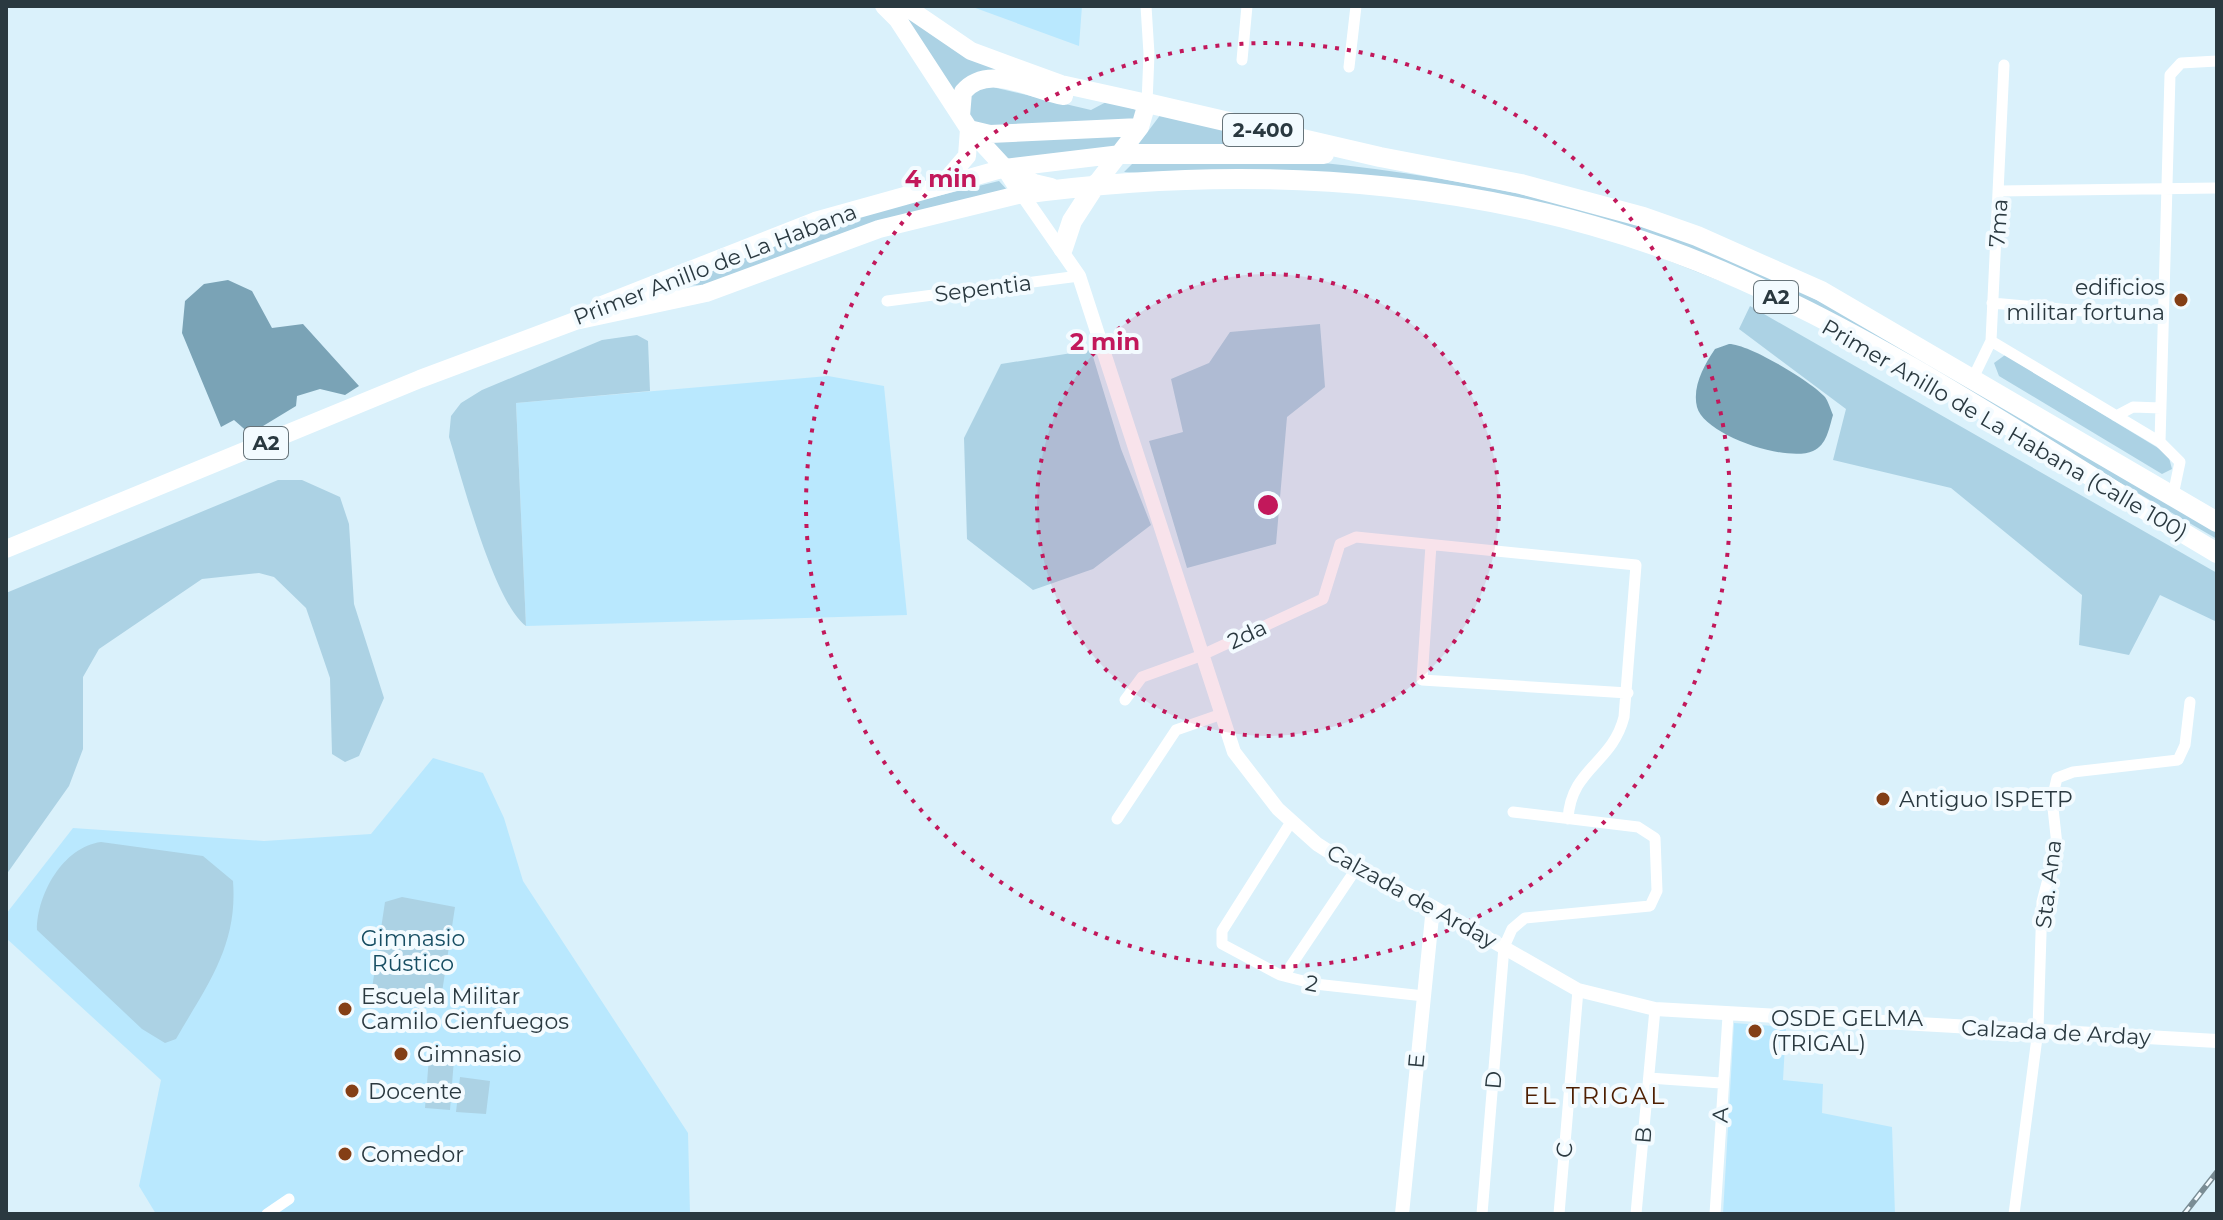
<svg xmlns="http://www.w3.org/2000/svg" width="2223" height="1220" font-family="Montserrat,sans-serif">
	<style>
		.built { fill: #b9e8fe }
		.green { fill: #acd2e4 }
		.water { fill: #7aa3b6 }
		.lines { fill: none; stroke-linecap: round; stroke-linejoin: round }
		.minor { stroke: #fff; stroke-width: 11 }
		.tertiary { stroke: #fff; stroke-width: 14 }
		.trunk { stroke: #fff; stroke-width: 18 }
		.motorway { stroke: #fff; stroke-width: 20 }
		.rail-casing { stroke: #7a8d95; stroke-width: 6 }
		.rail { stroke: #f3fbff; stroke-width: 3; stroke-dasharray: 9; stroke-linecap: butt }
		.ring { fill: none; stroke: #c2185b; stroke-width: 4; stroke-dasharray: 4 8 }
		.poi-dot { fill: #843f16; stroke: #f3fbff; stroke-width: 3 }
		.labels { text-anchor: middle; stroke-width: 8; stroke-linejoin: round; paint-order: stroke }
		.shield { fill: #f3fbff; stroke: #667379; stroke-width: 2 }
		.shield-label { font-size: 20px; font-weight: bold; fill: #2a3940 }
		.street-label { font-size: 22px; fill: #2a3940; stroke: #f3fbff }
		.poi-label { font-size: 22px; fill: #2a3940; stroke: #f3fbff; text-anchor: start }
		.park-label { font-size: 22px; fill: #164d62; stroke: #f3fbff }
		.neighbourhood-label { font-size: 24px; letter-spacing: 2px; fill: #4e1f02; stroke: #f3fbff }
		.centre { fill: #c2185b; stroke: #f3fbff; stroke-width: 4 }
		.ring-label { font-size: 24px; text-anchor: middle; font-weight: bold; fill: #c2185b; stroke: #f3fbff; stroke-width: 8; stroke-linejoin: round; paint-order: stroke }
	</style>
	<rect width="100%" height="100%" fill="#daf1fb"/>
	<!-- built -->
	<path class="built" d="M 970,6 L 1082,6 L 1079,46 Z
		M 828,376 L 884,386 L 907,615 L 526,626 L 516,403 Z
		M 433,758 L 483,773 L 504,818 L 523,881 L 688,1133 L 690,1214 L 156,1214 L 139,1186 L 161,1080 L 6,938 L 6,914 L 73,828 L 264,841 L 371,834 Z
		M 1734,1023 L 1786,1027 L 1783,1080 L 1823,1084 L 1822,1113 L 1892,1127 L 1895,1214 L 1723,1214 Z"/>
	<!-- green -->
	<path class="green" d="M 898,6 L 1012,76 L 953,96 Z
		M 984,85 L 1091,110 L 1108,101 L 1140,111 L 1138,121 L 979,126 L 970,117 L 969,97 Z
		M 1161,114 L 1243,134 L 1243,139 L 1238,144 L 1137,146 Z
		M 1126,134 L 1120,149 L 1013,164 L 990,142 Z
		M 1283,159 C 1433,172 1579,199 1719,254 C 1766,273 1811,297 1855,320 C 1979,384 2097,459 2217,529 L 2217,539 L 1882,345 L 1515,200 L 1124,172 L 1135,161 Z
		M 999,181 L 1010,193 L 713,286 L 667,284 L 851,217 Z
		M 1750,306 L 2217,573 L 2217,622 L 2160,595 L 2129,655 L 2079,645 L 2082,595 L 1951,488 L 1833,460 L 1846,409 L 1739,329 Z
		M 1320,324 L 1325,387 L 1287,417 L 1276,544 L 1187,568 L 1149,441 L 1183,432 L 1171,379 L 1209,363 L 1230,332 Z
		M 637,335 L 648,341 L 650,391 L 516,403 L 526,626 C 494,603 462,478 449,437 L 451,416 L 461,403 L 482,390 L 602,340 Z
		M 1091,350 L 1121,449 L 1151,525 L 1093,569 L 1033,590 L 967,539 L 964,438 L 1001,364 Z
		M 2005,355 L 2168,454 L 2172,469 L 2162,474 L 1999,376 L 1994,363 Z
		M 278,480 L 302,480 L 340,497 L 349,524 L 354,604 L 384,698 L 359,756 L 345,762 L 332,754 L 330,678 L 306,608 L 274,577 L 259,573 L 202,579 L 99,649 L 83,677 L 83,749 L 69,786 L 6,875 L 6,593 Z
		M 101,842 L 203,856 L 233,881 C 238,946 207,985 176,1039 L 165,1043 L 142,1029 L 37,930 C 37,894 63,847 101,842 Z
		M 402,897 L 455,907 L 441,999 L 371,995 L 385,902 Z
		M 429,1057 L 454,1059 L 450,1110 L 425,1108 Z
		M 460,1077 L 490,1081 L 486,1114 L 456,1112 Z"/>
	<!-- water -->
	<path class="water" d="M 228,280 L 252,291 L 272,328 L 303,324 L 359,386 L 345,395 L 320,389 L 297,396 L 296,406 L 250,434 L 234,420 L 221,427 L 182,333 L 185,301 L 204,284 Z
		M 1729,344 C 1749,344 1812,382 1825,397 C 1828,401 1831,410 1833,415 C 1829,428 1827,445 1813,451 C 1787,463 1704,435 1697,407 C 1692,387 1704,365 1715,349 Z"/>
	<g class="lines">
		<!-- minor -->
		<path class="minor" d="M 1146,6 L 1149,54 L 1147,103
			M 1242,60 L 1247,6
			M 1349,67 L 1356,6
			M 2000,191 L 2217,188
			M 887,301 L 1079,276
			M 1992,303 L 2162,318
			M 1991,341 L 2160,442 L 2180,462 L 2173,495
			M 1973,378 L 1991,341 L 2004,65
			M 2116,416 L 2133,407 L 2161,408
			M 2160,442 L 2170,75 L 2181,63 L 2217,61
			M 1431,545 L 1422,680 L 1628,693
			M 1125,700 L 1142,677 L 1200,656 L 1323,599 L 1340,544 L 1356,537 L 1636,565 L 1624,717 C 1612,764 1571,768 1568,819
			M 1117,819 L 1176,730 L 1219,715
			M 1291,822 L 1222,931 L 1222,944 L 1280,975 L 1315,984 L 1424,996
			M 1284,976 L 1356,869
			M 1649,1078 L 1721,1083
			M 267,1214 L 289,1199
			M 1482,1214 L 1504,947 L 1512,929 L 1525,918 L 1650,906 L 1657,891 L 1655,838 L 1638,827 L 1513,812
			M 1559,1214 L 1578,990
			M 1636,1214 L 1655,1009
			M 1715,1214 L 1728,1016
			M 2014,1214 L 2038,1030 L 2042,902 L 2057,845 L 2052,799 L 2057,778 L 2073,772 L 2178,760 L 2185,745 L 2190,702"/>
		<!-- tertiary -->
		<path class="tertiary" d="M 1022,194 L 1079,276 L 1234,752 L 1278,809 L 1317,844 L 1356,869 L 1433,907 L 1578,990 L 1655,1009 L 2217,1041
			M 1402,1214 L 1433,907"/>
		<!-- trunk -->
		<path class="trunk" d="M 905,6 L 971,51 L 1061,84 L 1147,103 L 1140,127 L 1096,184
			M 961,116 L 963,92 C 989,62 1032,91 1064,96
			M 969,129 L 990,134 L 1140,127
			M 943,184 L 967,156 L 969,129
			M 599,306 L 815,221 L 1005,168 L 1121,154
			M 6,549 L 420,379 L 575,321 L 706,293 L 879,229 L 1022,194 L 1005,168 L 969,129 L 898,20 L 884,6"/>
		<!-- motorway -->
		<path class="motorway" d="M 1147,103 L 1380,157 L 1521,184 L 1643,217 L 1697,236 L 1821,291 L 2217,522
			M 1121,154 L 1324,154
			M 1005,168 L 1034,184 L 1051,188
			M 1022,194 C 1264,161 1517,179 1742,280 C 1909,354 2060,461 2217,553
			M 1063,248 L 1072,221 L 1096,184"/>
		<defs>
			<path id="rail" d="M 2184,1214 L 2217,1172"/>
		</defs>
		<!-- rail casing -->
		<use href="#rail" class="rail-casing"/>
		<!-- rail -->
		<use href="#rail" class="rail"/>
	</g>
	<!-- distance rings -->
	<circle cx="1268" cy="505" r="231" fill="#c2185b" fill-opacity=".12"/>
	<g class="ring">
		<circle cx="1268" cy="505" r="231"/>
		<circle cx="1268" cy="505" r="462"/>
	</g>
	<!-- markers -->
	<g class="poi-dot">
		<circle cx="2181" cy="300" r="8"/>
		<circle cx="1883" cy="799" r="8"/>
		<circle cx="345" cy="1009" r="8"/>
		<circle cx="1755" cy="1031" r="8"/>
		<circle cx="401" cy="1054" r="8"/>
		<circle cx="352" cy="1091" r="8"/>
		<circle cx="345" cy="1154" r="8"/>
	</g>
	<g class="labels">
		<!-- shield labels -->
		<g class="shield">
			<rect x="1223" y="114" width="80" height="32" rx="6"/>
			<rect x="1754" y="281" width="44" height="32" rx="6"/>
			<rect x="244" y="427" width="44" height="32" rx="6"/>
		</g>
		<g class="shield-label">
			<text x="1263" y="137">2-400</text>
			<text x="1776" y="304">A2</text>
			<text x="266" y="450">A2</text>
		</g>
		<!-- street labels -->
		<g class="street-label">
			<text transform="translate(1998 223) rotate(-86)" y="8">7ma</text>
			<text transform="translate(715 264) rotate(-21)" y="8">Primer Anillo de La Habana</text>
			<text transform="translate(983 288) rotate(-7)" y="8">Sepentia</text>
			<text transform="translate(2005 429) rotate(30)" y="8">Primer Anillo de La Habana (Calle 100)</text>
			<text transform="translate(1247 634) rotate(-25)" y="8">2da</text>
			<text transform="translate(2048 884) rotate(-83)" y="8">Sta. Ana</text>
			<text transform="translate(1412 896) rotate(29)" y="8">Calzada de Arday</text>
			<text transform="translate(1312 983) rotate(11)" y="8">2</text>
			<text transform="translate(2056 1032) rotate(3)" y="8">Calzada de Arday</text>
			<text transform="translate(1416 1061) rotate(-85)" y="8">E</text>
			<text transform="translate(1493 1080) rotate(-85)" y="8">D</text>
			<text transform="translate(1720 1115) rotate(-87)" y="8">A</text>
			<text transform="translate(1643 1135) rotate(-85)" y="8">B</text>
			<text transform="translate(1564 1150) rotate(-85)" y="8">C</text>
		</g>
		<!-- poi labels -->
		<g class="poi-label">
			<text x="2165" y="295" text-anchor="end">edificios<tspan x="2165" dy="25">militar fortuna</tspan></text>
			<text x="1899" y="807">Antiguo ISPETP</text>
			<text x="361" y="1004">Escuela Militar<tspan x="361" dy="25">Camilo Cienfuegos</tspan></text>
			<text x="1771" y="1026">OSDE GELMA<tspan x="1771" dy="25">(TRIGAL)</tspan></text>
			<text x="417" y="1062">Gimnasio</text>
			<text x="368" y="1099">Docente</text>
			<text x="361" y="1162">Comedor</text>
		</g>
		<!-- park labels -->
		<g class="park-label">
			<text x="413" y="946">Gimnasio<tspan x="413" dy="25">Rústico</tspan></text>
		</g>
		<!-- neighbourhood labels -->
		<g class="neighbourhood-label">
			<text x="1595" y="1104">EL TRIGAL</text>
		</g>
	</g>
	<circle cx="1268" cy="505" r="12" class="centre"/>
	<g class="ring-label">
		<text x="941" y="187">4 min</text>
		<text x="1105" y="350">2 min</text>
	</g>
	<!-- border -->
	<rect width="2223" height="1220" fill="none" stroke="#2a3940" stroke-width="16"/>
</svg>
